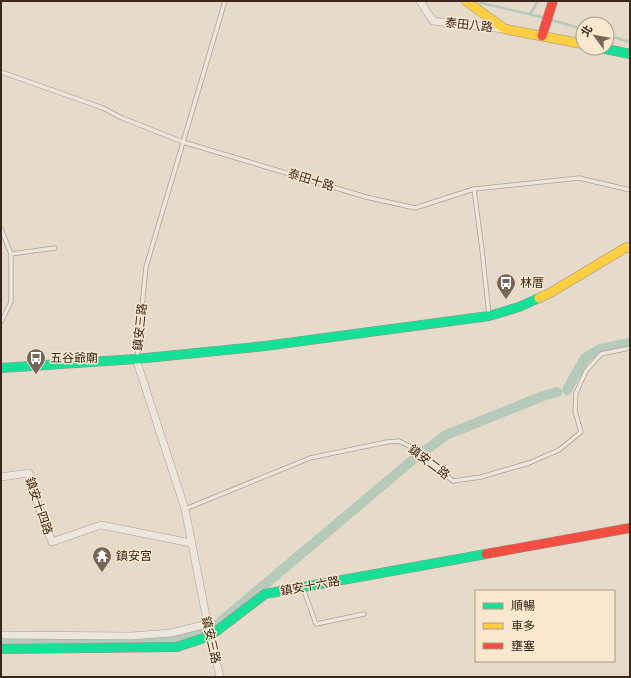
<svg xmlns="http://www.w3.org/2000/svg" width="631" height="678" font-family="'Source Serif 4','Noto Sans TC',serif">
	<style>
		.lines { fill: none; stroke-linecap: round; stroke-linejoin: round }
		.stream { stroke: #b6cabb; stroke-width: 2.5 }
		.canal { stroke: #b6cabb; stroke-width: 10 }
		.lane-casing { stroke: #ab9f94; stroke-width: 5 }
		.street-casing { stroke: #ab9f94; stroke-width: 8 }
		.fast-casing { stroke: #9a8f84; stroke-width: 10 }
		.slow-casing { stroke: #9a8f84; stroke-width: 10 }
		.jam-casing { stroke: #9a8f84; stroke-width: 10 }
		.lane { stroke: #ede6dd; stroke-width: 3.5 }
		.street { stroke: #ede6dd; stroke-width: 7 }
		.fast { stroke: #16e098; stroke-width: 9 }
		.slow { stroke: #ffcf43; stroke-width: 9 }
		.jam { stroke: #f24e42; stroke-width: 9 }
		.labels { text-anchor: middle; stroke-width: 3; stroke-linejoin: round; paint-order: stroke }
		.street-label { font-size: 12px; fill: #3a261b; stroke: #f9e8ce }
		.poi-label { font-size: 12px; fill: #3a261b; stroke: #f9e8ce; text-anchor: start }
	</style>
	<rect width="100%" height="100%" fill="#e6daca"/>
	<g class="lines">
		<!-- stream -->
		<path class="stream" d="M 481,3 L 546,18
			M 530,14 L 538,1
			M 551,20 L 583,29
			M 607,35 L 630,42"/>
		<!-- canal -->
		<path class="canal" d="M 567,390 L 585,358 L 600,349 L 630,343
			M 426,450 L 446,435 L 543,396 L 557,392
			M 215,626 L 219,623 L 415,458
			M 1,642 L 160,642 L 184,639 L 206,630"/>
		<defs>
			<path id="lane" d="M 1,72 L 103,108 L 122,118 L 183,142 L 366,197 L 415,208 L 474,189 L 579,178 L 630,190
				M 474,189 L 482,250 L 489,315
				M 1,229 L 11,254 L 11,302 L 1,322
				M 11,254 L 55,248
				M 137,358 L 146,267 L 225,1
				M 185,509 L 310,458 L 387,442 L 399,441 L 413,448 L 453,481 L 481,477 L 529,463 L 559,450 L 581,432 L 575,411 L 576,393 L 586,371 L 601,354 L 630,348
				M 303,588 L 316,624 L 364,614"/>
			<path id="street" d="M 420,1 L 433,21 L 504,29
				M 136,359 L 185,509 L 210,636 L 220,677
				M 1,477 L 29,473 L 39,507 L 52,542 L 101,525 L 191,543
				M 1,635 L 131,636 L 171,633 L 207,624"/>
			<path id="fast" d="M 601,48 L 630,54
				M 1,368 L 136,359 L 265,346 L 489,316 L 519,307 L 539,298
				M 1,649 L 177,647 L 210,636 L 265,594 L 486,554"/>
			<path id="slow" d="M 466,1 L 505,29 L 583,44
				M 539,298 L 550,293 L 625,248 L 630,247"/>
			<path id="jam" d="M 542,36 L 553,1
				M 486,554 L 630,528"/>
		</defs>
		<!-- lane casing -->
		<use href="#lane" class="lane-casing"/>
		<!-- street casing -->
		<use href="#street" class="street-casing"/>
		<!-- fast casing -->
		<use href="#fast" class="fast-casing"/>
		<!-- slow casing -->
		<use href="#slow" class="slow-casing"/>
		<!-- jam casing -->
		<use href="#jam" class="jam-casing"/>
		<!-- lane -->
		<use href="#lane" class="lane"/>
		<!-- street -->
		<use href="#street" class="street"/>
		<!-- fast -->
		<use href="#fast" class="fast"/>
		<!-- slow -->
		<use href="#slow" class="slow"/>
		<!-- jam -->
		<use href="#jam" class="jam"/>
	</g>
	<!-- icons -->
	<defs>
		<symbol id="bus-pin" viewBox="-11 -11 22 30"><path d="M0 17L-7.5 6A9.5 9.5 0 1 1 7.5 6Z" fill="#766558" stroke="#f9e8ce"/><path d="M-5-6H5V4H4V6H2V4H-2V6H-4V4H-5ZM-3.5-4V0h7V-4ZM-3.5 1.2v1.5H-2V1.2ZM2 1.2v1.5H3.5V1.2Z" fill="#fff"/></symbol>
		<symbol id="temple-pin" viewBox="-11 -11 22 30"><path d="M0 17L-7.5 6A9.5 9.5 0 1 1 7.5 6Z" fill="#766558" stroke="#f9e8ce"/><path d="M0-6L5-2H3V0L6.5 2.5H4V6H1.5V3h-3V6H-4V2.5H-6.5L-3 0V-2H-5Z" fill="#fff"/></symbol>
	</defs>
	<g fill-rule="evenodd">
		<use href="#bus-pin" x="495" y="272" width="22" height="30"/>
		<use href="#bus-pin" x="25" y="347" width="22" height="30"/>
		<use href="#temple-pin" x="91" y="545" width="22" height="30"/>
	</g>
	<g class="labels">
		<!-- street labels -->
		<g class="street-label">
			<text transform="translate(469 25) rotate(6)" y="4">泰田八路</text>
			<text transform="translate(311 180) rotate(17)" y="4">泰田十路</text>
			<text transform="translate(140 327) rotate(-84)" y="4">鎮安三路</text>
			<text transform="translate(429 462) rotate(37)" y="4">鎮安二路</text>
			<text transform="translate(39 506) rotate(71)" y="4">鎮安十四路</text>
			<text transform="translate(310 586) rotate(-10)" y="4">鎮安十六路</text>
			<text transform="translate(211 640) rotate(77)" y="4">鎮安三路</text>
		</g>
		<!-- poi labels -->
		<g class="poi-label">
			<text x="520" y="287">林厝</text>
			<text x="50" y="362">五谷爺廟</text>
			<text x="116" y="560">鎮安宮</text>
		</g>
	</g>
	<!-- border -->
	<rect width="631" height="678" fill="none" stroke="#3a261b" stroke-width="4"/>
	<!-- legend -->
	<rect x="475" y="590" width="140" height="72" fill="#f9e8ce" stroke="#ad9a86"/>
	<rect x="483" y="603" width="20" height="6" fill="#16e098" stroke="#ad9a86"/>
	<text x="511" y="610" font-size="12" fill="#3a261b">順暢</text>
	<rect x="483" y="623" width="20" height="6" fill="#ffcf43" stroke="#ad9a86"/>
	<text x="511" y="630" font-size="12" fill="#3a261b">車多</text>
	<rect x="483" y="643" width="20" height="6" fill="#f24e42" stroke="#ad9a86"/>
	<text x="511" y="650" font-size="12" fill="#3a261b">壅塞</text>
	<!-- north arrow -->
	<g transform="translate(595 36) rotate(302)"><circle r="19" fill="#f9e8ce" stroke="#ad9a86"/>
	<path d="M0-3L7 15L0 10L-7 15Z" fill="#766558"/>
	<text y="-6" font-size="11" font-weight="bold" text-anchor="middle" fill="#3a261b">北</text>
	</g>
</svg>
